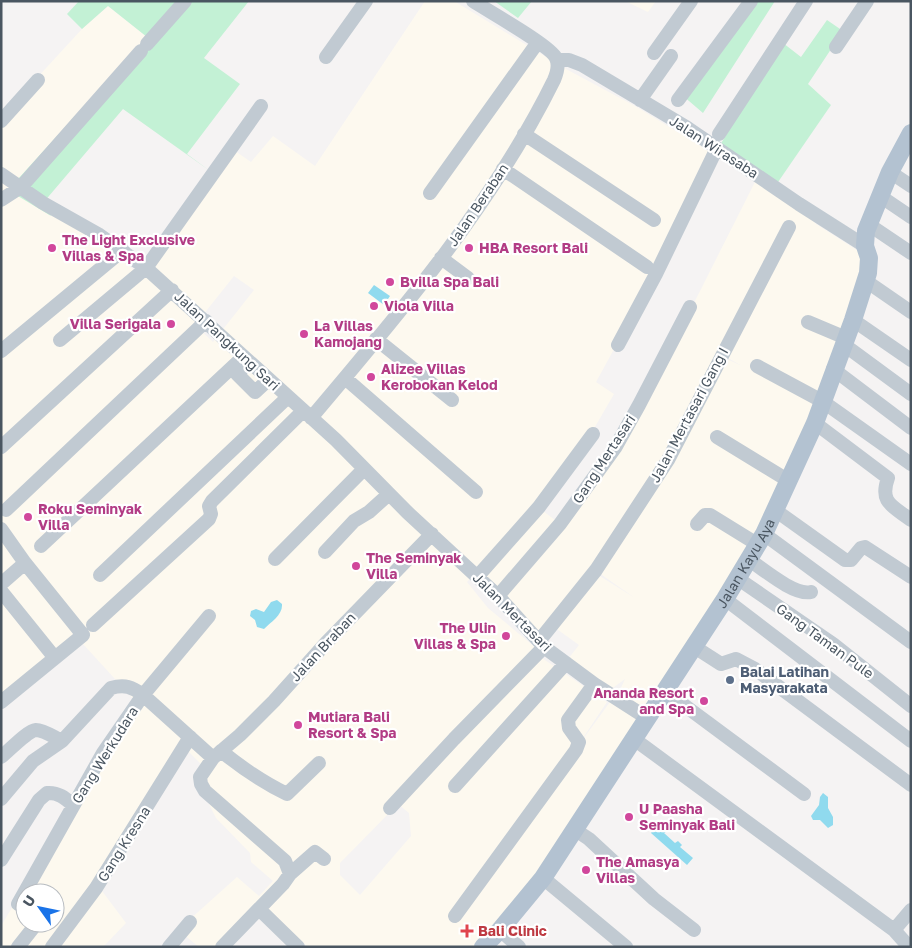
<svg xmlns="http://www.w3.org/2000/svg" width="912" height="948" font-family="'Golos Text',sans-serif">
	<style>
		.commercial { fill: #fdf9ef; fill-rule: evenodd }
		.green { fill: #c3f1d5 }
		.water { fill: #90daee }
		.lines { fill: none; stroke-linecap: round; stroke-linejoin: round }
		.minor { stroke: #c1cad2; stroke-width: 14 }
		.major { stroke: #b3c2d1; stroke-width: 18 }
		.hotel-dot { fill: #d1479c; stroke: #fff; stroke-width: 2 }
		.service-dot { fill: #5c6f8a; stroke: #fff; stroke-width: 2 }
		.health-dot { fill: #e0444e; stroke: #fff; stroke-width: 2 }
		.labels { text-anchor: middle; stroke-width: 4.5; stroke-linejoin: round; paint-order: stroke }
		.street-label { font-size: 14px; fill: #4a5661; stroke: #fff }
		.hotel-label { font-size: 14px; font-weight: bold; fill: #b23c85; stroke: #fff; text-anchor: start }
		.service-label { font-size: 14px; font-weight: bold; fill: #4e5e75; stroke: #fff; text-anchor: start }
		.health-label { font-size: 14px; font-weight: bold; fill: #be3a42; stroke: #fff; text-anchor: start }
	</style>
	<rect width="100%" height="100%" fill="#f5f3f3"/>
	<!-- commercial -->
	<path class="commercial" d="M 425,1 L 454,1 L 566,69 L 635,106 L 712,153 L 625,329 L 596,382 L 614,394 L 592,432 L 520,525 L 467,582 L 488,608 L 536,648 L 539,656 L 607,702 L 575,750 L 610,702 L 615,701 L 625,679 L 610,690 L 568,659 L 579,645 L 554,627 L 595,573 L 635,598 L 599,573 L 727,359 L 742,366 L 721,354 L 651,484 L 539,637 L 502,595 L 642,406 L 756,180 L 802,209 L 816,224 L 863,254 L 864,267 L 816,403 L 741,566 L 538,874 L 477,947 L 308,947 L 259,904 L 219,947 L 199,947 L 178,930 L 237,877 L 259,896 L 273,881 L 251,862 L 250,853 L 216,818 L 200,786 L 209,772 L 188,751 L 102,891 L 126,923 L 103,947 L 1,947 L 1,926 L 116,733 L 137,703 L 83,644 L 1,708 L 1,117 L 82,29 L 108,6 L 147,37 L 43,203 L 137,272 L 228,146 L 251,162 L 273,136 L 315,166 ZM 234,276 L 254,290 L 213,342 L 195,325 ZM 398,804 L 409,813 L 411,836 L 360,895 L 340,875 L 340,863 ZM 25,893 L 55,893 L 55,923 L 25,923 Z
		M 625,1 L 656,1 L 648,12 Z
		M 539,508 L 559,523 L 500,593 L 480,575 Z"/>
	<!-- green -->
	<path class="green" d="M 79,1 L 249,1 L 204,58 L 240,84 L 187,154 L 210,171 L 123,109 L 43,203 L 51,216 L 8,190 L 147,37 L 108,6 L 82,29 L 67,14 Z
		M 494,1 L 532,1 L 518,18 Z
		M 749,1 L 775,1 L 703,113 L 682,95 Z
		M 827,20 L 843,31 L 808,84 L 831,105 L 776,185 L 720,145 L 783,43 L 801,57 Z"/>
	<!-- water -->
	<path class="water" d="M 374,285 L 390,296 L 384,305 L 368,293 Z
		M 277,600 L 282,604 C 283,615 271,622 264,629 L 257,627 L 255,620 L 250,616 L 251,611 L 256,609 L 264,612 L 271,602 Z
		M 823,793 L 828,797 L 828,808 L 833,817 L 833,825 L 828,828 L 820,820 L 813,820 L 811,816 L 819,805 L 820,797 Z
		M 659,824 L 667,831 L 664,833 L 675,843 L 678,841 L 682,845 L 680,847 L 693,858 L 687,865 L 651,833 Z"/>
	<g class="lines">
		<!-- minor -->
		<path class="minor" d="M 147,44 L 185,1
			M 836,47 L 867,1
			M 654,53 L 691,1
			M 326,57 L 366,1
			M 557,60 L 569,60 L 582,65 L 686,127 L 799,204 L 865,246
			M 640,100 L 671,56
			M 678,100 L 751,1
			M 1,121 L 38,80
			M 524,134 L 654,220
			M 719,134 L 806,1
			M 503,169 L 647,267
			M 890,172 L 911,186
			M 1,174 L 43,203 L 98,234 L 146,268 L 336,440 L 407,512 L 498,596 L 544,647 L 594,684 L 647,718
			M 430,193 L 538,42
			M 880,196 L 911,217
			M 1,200 L 21,187 L 141,51
			M 868,224 L 911,253
			M 441,258 L 468,278
			M 866,281 L 911,312
			M 853,320 L 911,360
			M 808,322 L 846,338
			M 376,339 L 452,400
			M 60,340 L 146,268 L 261,106
			M 843,344 L 911,394
			M 618,345 L 656,274 L 717,148
			M 1,351 L 123,250
			M 248,363 L 237,374 L 255,392 L 268,380
			M 757,366 L 822,401 L 911,464
			M 833,369 L 911,428
			M 345,378 L 476,492
			M 311,418 C 400,313 493,204 554,80 C 557,73 559,64 556,58 C 551,46 488,11 473,1
			M 815,423 L 888,478 C 879,503 893,506 911,520
			M 717,437 L 789,481
			M 1,447 L 172,290
			M 6,510 L 206,321
			M 775,510 L 845,560 L 851,560 L 861,548 L 865,547 L 911,577
			M 697,524 L 705,515 L 710,515 L 757,544
			M 1,529 L 25,563 L 83,635 L 1,702
			M 764,534 L 911,642
			M 41,546 L 243,357
			M 325,552 L 354,521 L 369,512 L 389,494
			M 275,559 L 364,469
			M 748,559 C 762,568 794,596 811,592
			M 100,575 L 288,397
			M 477,577 L 539,507 L 593,434
			M 737,578 L 833,644 L 911,706
			M 1,584 L 25,563
			M 1,591 L 55,658
			M 498,596 L 560,524 L 615,448 L 639,405 L 690,307
			M 725,599 L 911,741
			M 93,625 L 209,519 L 211,514 L 209,506 L 212,501 L 303,411
			M 539,641 L 596,570 L 668,460 L 789,227
			M 693,646 L 721,664 L 736,659 L 755,669 L 911,785
			M 665,691 L 804,794
			M 634,739 L 894,930 L 909,947
			M 221,751 C 242,768 262,782 287,794 L 319,763
			M 1,757 C 9,751 27,731 36,730 C 44,730 55,738 62,741
			M 455,786 L 566,663
			M 1,799 L 33,761 L 62,741 L 111,688 C 125,684 132,687 143,695 L 213,758
			M 390,808 L 454,739 L 544,647
			M 574,829 L 589,839 L 654,899 L 694,930
			M 1,860 L 39,800 L 47,793 C 58,792 65,798 73,805
			M 290,874 L 285,861 L 205,791 L 201,784 L 200,777 L 213,758 L 240,735 L 274,701 L 326,643 L 432,534
			M 543,878 L 626,947
			M 18,904 L 103,753 L 143,695 L 209,616
			M 259,909 L 298,947
			M 455,916 L 576,750 L 579,742 L 569,728 L 568,720 L 594,684
			M 500,930 L 519,947
			M 894,930 L 911,910
			M 18,947 L 37,923
			M 52,947 L 96,888 L 190,737
			M 169,947 L 190,922
			M 222,947 L 283,884 L 290,874 L 315,852 L 324,859"/>
		<!-- major -->
		<path class="major" id="s1" d="M 483,947 L 500,930 L 543,878 L 725,599 L 764,534 L 815,423 L 853,320 L 868,273 L 869,258 L 865,246 L 866,231 L 890,172 L 911,133"/>
	</g>
	<!-- markers -->
	<g class="hotel-dot">
		<circle cx="52" cy="248" r="5"/>
		<circle cx="469" cy="248" r="5"/>
		<circle cx="390" cy="282" r="5"/>
		<circle cx="374" cy="306" r="5"/>
		<circle cx="171" cy="324" r="5"/>
		<circle cx="304" cy="334" r="5"/>
		<circle cx="371" cy="377" r="5"/>
		<circle cx="28" cy="517" r="5"/>
		<circle cx="356" cy="566" r="5"/>
		<circle cx="506" cy="636" r="5"/>
		<circle cx="704" cy="701" r="5"/>
		<circle cx="298" cy="725" r="5"/>
		<circle cx="629" cy="817" r="5"/>
		<circle cx="586" cy="870" r="5"/>
	</g>
	<circle class="service-dot" cx="730" cy="680" r="5"/>
	<path class="health-dot" d="M464.5 923.5h5v5h5v5h-5v5h-5v-5h-5v-5h5z"/>
	<g class="labels">
		<!-- street labels -->
		<g class="street-label">
			<text transform="translate(714 147) rotate(33)" y="5">Jalan Wirasaba</text>
			<text transform="translate(478 205) rotate(-56)" y="5">Jalan Beraban</text>
			<text transform="translate(227 341) rotate(43)" y="5">Jalan Pangkung Sari</text>
			<text transform="translate(689 415) rotate(-62)" y="5">Jalan Mertasari Gang I</text>
			<text transform="translate(604 459) rotate(-57)" y="5">Gang Mertasari</text>
			<text dy="5" stroke="none"><textPath href="#s1" startOffset="466">Jalan Kayu Aya</textPath></text>
			<text transform="translate(512 612) rotate(45)" y="5">Jalan Mertasari</text>
			<text transform="translate(825 641) rotate(36)" y="5">Gang Taman Pule</text>
			<text transform="translate(323 647) rotate(-47)" y="5">Jalan Braban</text>
			<text transform="translate(105 755) rotate(-58)" y="5">Gang Werkudara</text>
			<text transform="translate(124 844) rotate(-58)" y="5">Gang Kresna</text>
		</g>
		<!-- hotel labels -->
		<g class="hotel-label">
			<text x="62" y="245">The Light Exclusive<tspan x="62" dy="16">Villas &amp; Spa</tspan></text>
			<text x="479" y="253">HBA Resort Bali</text>
			<text x="400" y="287">Bvilla Spa Bali</text>
			<text x="384" y="311">Viola Villa</text>
			<text x="161" y="329" text-anchor="end">Villa Serigala</text>
			<text x="314" y="331">La Villas<tspan x="314" dy="16">Kamojang</tspan></text>
			<text x="381" y="374">Alizee Villas<tspan x="381" dy="16">Kerobokan Kelod</tspan></text>
			<text x="38" y="514">Roku Seminyak<tspan x="38" dy="16">Villa</tspan></text>
			<text x="366" y="563">The Seminyak<tspan x="366" dy="16">Villa</tspan></text>
			<text x="496" y="633" text-anchor="end">The Ulin<tspan x="496" dy="16">Villas &amp; Spa</tspan></text>
			<text x="694" y="698" text-anchor="end">Ananda Resort<tspan x="694" dy="16">and Spa</tspan></text>
			<text x="308" y="722">Mutiara Bali<tspan x="308" dy="16">Resort &amp; Spa</tspan></text>
			<text x="639" y="814">U Paasha<tspan x="639" dy="16">Seminyak Bali</tspan></text>
			<text x="596" y="867">The Amasya<tspan x="596" dy="16">Villas</tspan></text>
		</g>
		<!-- service labels -->
		<g class="service-label">
			<text x="740" y="677">Balai Latihan<tspan x="740" dy="16">Masyarakata</tspan></text>
		</g>
		<!-- health labels -->
		<g class="health-label">
			<text x="478" y="936">Bali Clinic</text>
		</g>
	</g>
	<!-- border -->
	<rect width="912" height="948" fill="none" stroke="#4a5661" stroke-width="5"/>
	<!-- north arrow -->
	<g transform="translate(40 908) rotate(303)"><circle r="24" fill="#ffffff" stroke="#b7bbc0"/>
	<path d="M0-4L9 19L0 12L-9 19Z" fill="#1a73e8"/>
	<text y="-8" font-size="14" font-weight="bold" text-anchor="middle" fill="#4a5661">U</text>
	</g>
</svg>
